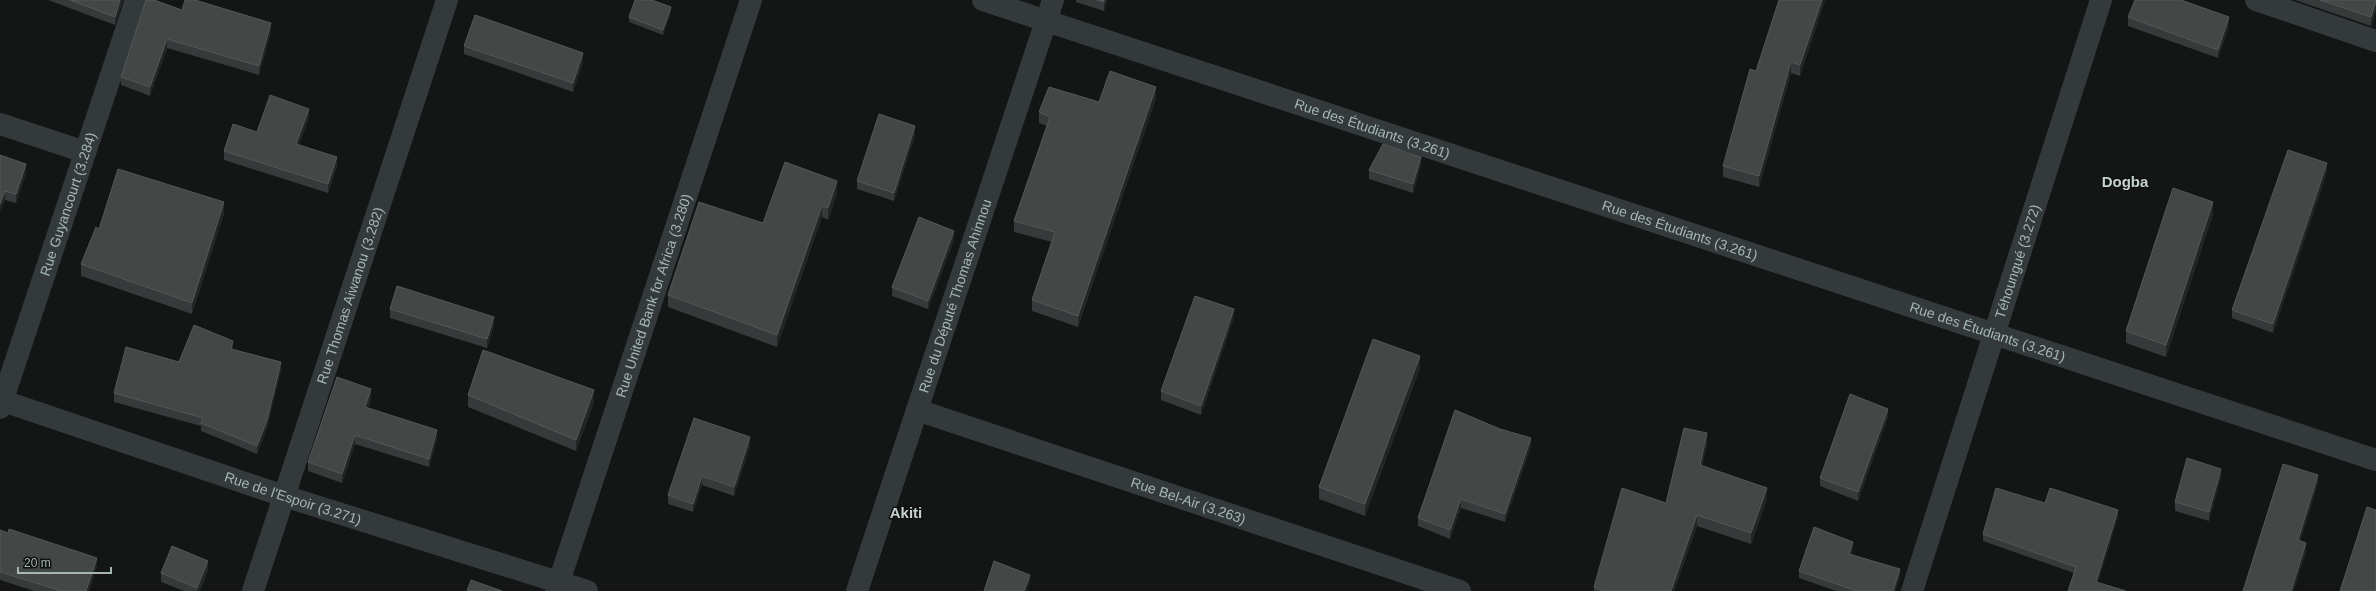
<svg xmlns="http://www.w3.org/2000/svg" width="2376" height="591" font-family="Arial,sans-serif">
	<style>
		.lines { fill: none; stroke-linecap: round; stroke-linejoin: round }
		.minor { stroke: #343a3b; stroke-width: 22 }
		.wall { fill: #373a3a }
		.shaded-wall { fill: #242626 }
		.building { fill: #434847; stroke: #525958 }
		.labels { text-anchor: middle; stroke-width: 3; stroke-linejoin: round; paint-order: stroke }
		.street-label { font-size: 14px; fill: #a5b6b4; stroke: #0f1010 }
		.neighbourhood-label { font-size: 15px; font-weight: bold; fill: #c6d2d1; stroke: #0f1010 }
	</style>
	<rect width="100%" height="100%" fill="#141515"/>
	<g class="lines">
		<!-- minor -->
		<g class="minor">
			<path id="s1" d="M 983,0 L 2376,460"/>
			<path d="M 2256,0 L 2376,41"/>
			<path d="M 0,124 L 85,152"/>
			<path id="s2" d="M 0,400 L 284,496 L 587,591"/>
			<path id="s3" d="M 0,408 L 136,0"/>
			<path id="s4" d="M 917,410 L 1460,591"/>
			<path id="s5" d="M 253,591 L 447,0"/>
			<path id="s6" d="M 556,591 L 751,0"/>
			<path id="s7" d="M 857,591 L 1053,0"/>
			<path id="s8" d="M 1912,591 L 2101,0"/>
		</g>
	</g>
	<!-- wall -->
	<path class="wall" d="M 48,0 L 123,0 L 115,25 Z
		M 1076,0 L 1107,0 L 1104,11 L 1076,2 Z
		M 1825,0 L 1800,76 L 1791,73 L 1759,187 L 1723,177 L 1723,166 L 1756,71 Z
		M 2295,0 L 2376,0 L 2376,10 L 2371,26 Z
		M 182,10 L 271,31 L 259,75 L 167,48 L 150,96 L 121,85 L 121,77 Z
		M 671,12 L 663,35 L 629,22 L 629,17 Z
		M 2128,17 L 2229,26 L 2218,58 L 2128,26 Z
		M 464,46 L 583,62 L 573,92 L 464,54 Z
		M 1156,98 L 1078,327 L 1032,311 L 1032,300 L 1052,242 L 1014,232 L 1014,221 L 1047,126 L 1039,123 L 1039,112 L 1099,102 Z
		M 309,117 L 299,145 L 337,166 L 328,193 L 224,160 L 224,151 L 257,132 Z
		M 915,135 L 894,201 L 857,189 L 857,181 Z
		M 0,155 L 26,173 L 16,203 L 5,200 Z
		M 1421,165 L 1413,193 L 1369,179 L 1369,170 Z
		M 2327,172 L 2273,333 L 2232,318 L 2232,310 Z
		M 837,193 L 828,220 L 822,217 L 777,347 L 668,307 L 668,295 L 763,223 Z
		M 224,213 L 192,314 L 81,276 L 81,264 L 99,229 Z
		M 2213,214 L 2166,357 L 2126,343 L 2126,331 Z
		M 954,240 L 928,309 L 892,296 L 892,287 Z
		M 390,309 L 494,325 L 487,348 L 390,318 Z
		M 1234,317 L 1201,415 L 1161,400 L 1161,391 Z
		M 233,349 L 281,370 L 267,428 L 257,454 L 201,431 L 201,426 L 114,402 L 114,393 L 179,362 Z
		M 1420,368 L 1365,516 L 1319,499 L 1319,487 Z
		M 468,395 L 594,402 L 576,451 L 468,407 Z
		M 371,398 L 368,408 L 437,439 L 429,467 L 355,444 L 342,483 L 308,471 L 308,462 Z
		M 1888,417 L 1858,501 L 1820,486 L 1820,478 Z
		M 1707,444 L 1702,466 L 1767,499 L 1751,544 L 1697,526 L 1674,591 L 1594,591 L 1594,587 L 1666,503 Z
		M 750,446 L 734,496 L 702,485 L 693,512 L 668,504 L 668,495 Z
		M 1531,446 L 1505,522 L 1461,508 L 1450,539 L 1418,526 L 1418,518 Z
		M 2221,477 L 2209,521 L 2175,511 L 2175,502 Z
		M 2045,503 L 2118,517 L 2098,582 L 2068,591 L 2074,573 L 1983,541 L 1983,534 Z
		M 0,530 L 97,566 L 89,591 L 34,591 L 0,580 Z
		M 1853,549 L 1851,554 L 1900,577 L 1895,591 L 1836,591 L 1799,578 L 1799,571 Z
		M 208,570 L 200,591 L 184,591 L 161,582 L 161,573 Z"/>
	<!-- shaded-wall -->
	<path class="shaded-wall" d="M 120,0 L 123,0 L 115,25 L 115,17 Z
		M 1104,0 L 1107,0 L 1104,11 Z
		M 1822,0 L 1825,0 L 1800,76 L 1800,65 Z
		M 2376,1 L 2376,10 L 2371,26 L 2371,17 Z
		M 671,7 L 671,12 L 663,35 L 663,30 Z
		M 2229,17 L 2229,26 L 2218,58 L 2218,50 Z
		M 271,23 L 271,31 L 259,75 L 259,66 Z
		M 167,39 L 167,48 L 150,96 L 150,87 Z
		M 583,53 L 583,62 L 573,92 L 573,83 Z
		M 1791,62 L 1791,73 L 1759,187 L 1759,176 Z
		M 1156,87 L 1156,98 L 1078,327 L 1078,316 Z
		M 309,109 L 309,117 L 296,153 L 296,144 Z
		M 915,126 L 915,135 L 894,201 L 894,193 Z
		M 337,157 L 337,166 L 328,193 L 328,184 Z
		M 1421,157 L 1421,165 L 1413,193 L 1413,184 Z
		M 2327,163 L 2327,172 L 2273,333 L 2273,324 Z
		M 26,164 L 26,173 L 16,203 L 16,194 Z
		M 837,181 L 837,193 L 828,220 L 828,208 Z
		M 5,191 L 5,200 L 0,212 L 0,204 Z
		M 224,202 L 224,213 L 192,314 L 192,303 Z
		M 2213,202 L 2213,214 L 2166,357 L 2166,345 Z
		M 822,206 L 822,217 L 777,347 L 777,335 Z
		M 954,231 L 954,240 L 928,309 L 928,301 Z
		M 1234,309 L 1234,317 L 1201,415 L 1201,406 Z
		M 494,317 L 494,325 L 487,348 L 487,339 Z
		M 233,341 L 233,350 L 231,349 Z
		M 1420,356 L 1420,368 L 1365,516 L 1365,504 Z
		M 281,362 L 281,370 L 267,428 L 257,454 L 257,446 Z
		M 371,389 L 371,398 L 365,416 L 365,407 Z
		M 594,390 L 594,402 L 576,451 L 576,440 Z
		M 1888,409 L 1888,417 L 1858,501 L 1858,492 Z
		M 437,430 L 437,439 L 429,467 L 429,459 Z
		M 1707,433 L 1707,444 L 1700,476 L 1700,465 Z
		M 355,435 L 355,444 L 342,483 L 342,474 Z
		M 750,437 L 750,446 L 734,496 L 734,487 Z
		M 1531,438 L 1531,446 L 1505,522 L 1505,514 Z
		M 2221,469 L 2221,477 L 2209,521 L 2209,512 Z
		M 2318,475 L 2318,484 L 2298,549 L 2298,540 Z
		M 702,476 L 702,485 L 693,512 L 693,504 Z
		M 1767,488 L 1767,499 L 1751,544 L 1751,533 Z
		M 1461,499 L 1461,508 L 1450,539 L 1450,530 Z
		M 2118,510 L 2118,517 L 2096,589 L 2096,582 Z
		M 1697,515 L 1697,526 L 1674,591 L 1671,591 Z
		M 1853,542 L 1853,549 L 1849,561 L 1849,554 Z
		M 2306,543 L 2306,552 L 2294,591 L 2291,591 Z
		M 97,558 L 97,566 L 89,591 L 86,591 Z
		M 208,561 L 208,570 L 200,591 L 197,591 L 197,588 Z
		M 1900,569 L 1900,577 L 1895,591 L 1893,591 Z
		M 1030,575 L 1030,583 L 1027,591 L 1024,591 Z"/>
	<!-- building -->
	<path class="building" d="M 70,0 L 120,0 L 115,17 Z
		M 146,0 L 154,0 L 182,10 L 185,0 L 195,0 L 271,23 L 259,66 L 167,39 L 150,87 L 121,77 Z
		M 635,0 L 652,0 L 671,7 L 663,30 L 629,17 Z
		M 1097,0 L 1104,0 L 1104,2 Z
		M 1779,0 L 1822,0 L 1800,65 L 1791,62 L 1759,176 L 1723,166 L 1750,69 L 1756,71 Z
		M 2135,0 L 2181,0 L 2229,17 L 2218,50 L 2128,17 Z
		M 2320,0 L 2376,0 L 2376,1 L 2371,17 Z
		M 475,15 L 583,53 L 573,83 L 464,46 Z
		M 1110,71 L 1156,87 L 1078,316 L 1032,300 L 1055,232 L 1014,221 L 1050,117 L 1039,112 L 1049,87 L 1099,102 Z
		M 270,95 L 309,109 L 296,144 L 337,157 L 328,184 L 224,151 L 233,124 L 257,132 Z
		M 879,114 L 915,126 L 894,193 L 857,181 Z
		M 1383,144 L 1421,157 L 1413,184 L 1369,170 Z
		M 2288,150 L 2327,163 L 2273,324 L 2232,310 Z
		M 0,155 L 26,164 L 16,194 L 5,191 L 0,204 Z
		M 785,162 L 837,181 L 828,208 L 822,206 L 777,335 L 668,295 L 699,202 L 763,223 Z
		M 118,169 L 224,202 L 192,303 L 81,264 L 96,227 L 99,229 Z
		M 2173,188 L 2213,202 L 2166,345 L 2126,331 Z
		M 919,217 L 954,231 L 928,301 L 892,287 Z
		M 397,286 L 494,317 L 487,339 L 390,309 Z
		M 1195,296 L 1234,309 L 1201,406 L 1161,391 Z
		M 194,325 L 233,341 L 231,349 L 281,362 L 267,420 L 257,446 L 201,423 L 203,418 L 114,393 L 126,347 L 179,362 Z
		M 1373,339 L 1420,356 L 1365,504 L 1319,487 Z
		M 483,350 L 594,390 L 576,440 L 468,395 Z
		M 337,377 L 371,389 L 365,407 L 437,430 L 429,459 L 355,435 L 342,474 L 308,462 Z
		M 1850,394 L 1888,409 L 1858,492 L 1820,478 Z
		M 1455,410 L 1500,429 L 1531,438 L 1505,514 L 1461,499 L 1450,530 L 1418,518 Z
		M 694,418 L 750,437 L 734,487 L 702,476 L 693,504 L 668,495 Z
		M 1684,428 L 1707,433 L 1700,465 L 1767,488 L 1751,533 L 1697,515 L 1671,591 L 1604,591 L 1594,587 L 1622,488 L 1666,503 Z
		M 2187,458 L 2221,469 L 2209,512 L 2175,502 Z
		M 2283,464 L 2318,475 L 2298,540 L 2306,543 L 2291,591 L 2243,591 Z
		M 1996,488 L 2045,503 L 2050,488 L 2118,510 L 2096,582 L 2126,591 L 2068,591 L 2076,567 L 1983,534 Z
		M 2367,507 L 2376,510 L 2376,591 L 2340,591 Z
		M 1814,527 L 1853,542 L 1849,554 L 1900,569 L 1893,591 L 1857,591 L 1799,571 Z
		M 9,529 L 97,558 L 86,591 L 62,591 L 0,572 L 0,530 L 8,533 Z
		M 172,546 L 208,561 L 197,588 L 161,573 Z
		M 994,561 L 1030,575 L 1024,591 L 984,591 Z
		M 471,580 L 502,591 L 467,591 Z"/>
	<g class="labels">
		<!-- street labels -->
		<g class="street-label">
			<text dy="5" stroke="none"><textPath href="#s1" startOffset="410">Rue des Étudiants (3.261)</textPath></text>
			<text dy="5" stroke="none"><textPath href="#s3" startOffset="215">Rue Guyancourt (3.284)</textPath></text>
			<text dy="5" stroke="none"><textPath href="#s1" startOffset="734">Rue des Étudiants (3.261)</textPath></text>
			<text dy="5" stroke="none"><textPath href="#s8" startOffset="346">Téhoungué (3.272)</textPath></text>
			<text dy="5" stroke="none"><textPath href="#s5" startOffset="311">Rue Thomas Aiwanou (3.282)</textPath></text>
			<text dy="5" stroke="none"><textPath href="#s6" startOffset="311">Rue United Bank for Africa (3.280)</textPath></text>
			<text dy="5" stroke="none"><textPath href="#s7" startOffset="311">Rue du Député Thomas Ahinnou</textPath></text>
			<text dy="5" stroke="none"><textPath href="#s1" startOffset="1058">Rue des Étudiants (3.261)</textPath></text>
			<text dy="5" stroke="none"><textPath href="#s2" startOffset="309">Rue de l'Espoir (3.271)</textPath></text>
			<text dy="5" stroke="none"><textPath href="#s4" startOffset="286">Rue Bel-Air (3.263)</textPath></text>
		</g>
		<!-- neighbourhood labels -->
		<g class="neighbourhood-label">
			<text x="2125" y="187">Dogba</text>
			<text x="906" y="518">Akiti</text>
		</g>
	</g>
	<!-- scale -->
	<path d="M18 567v6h93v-6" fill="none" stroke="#a5b6b4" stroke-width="2"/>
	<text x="24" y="567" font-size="12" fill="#a5b6b4" stroke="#0f1010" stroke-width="3" paint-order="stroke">20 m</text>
</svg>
